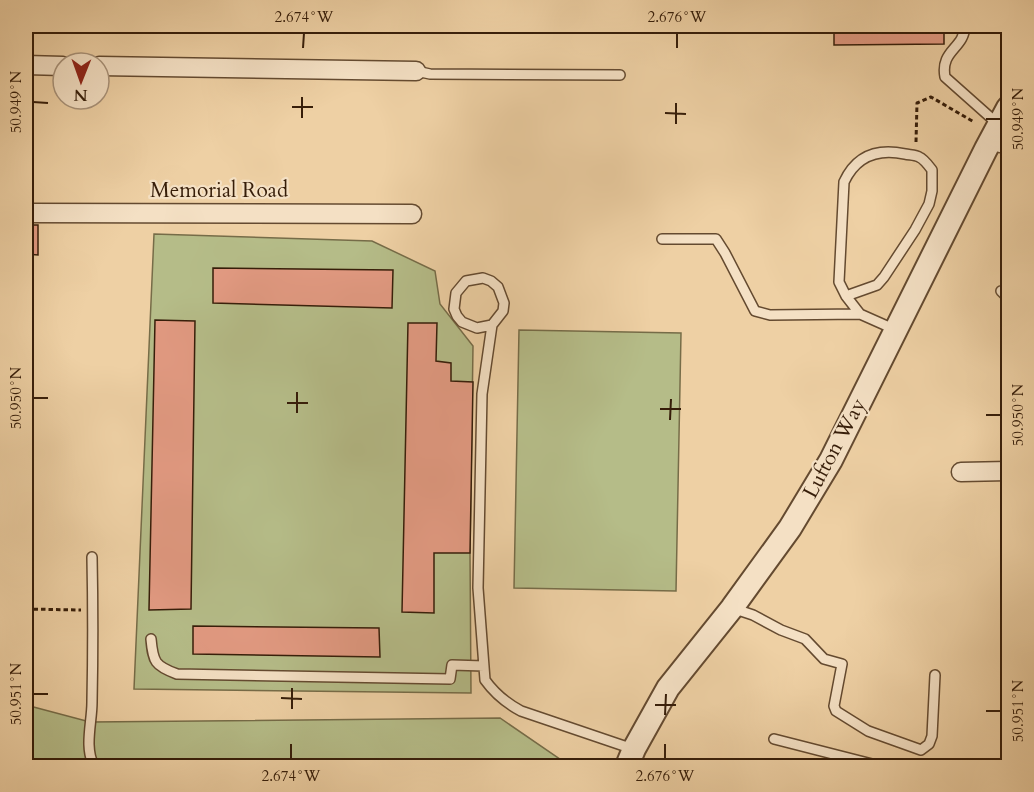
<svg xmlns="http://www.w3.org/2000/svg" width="1034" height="792" font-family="Cardo,serif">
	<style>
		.green { fill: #b5bc88; stroke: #766c48; stroke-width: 1.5 }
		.building { fill: #e29a82; stroke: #361d09; stroke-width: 1.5 }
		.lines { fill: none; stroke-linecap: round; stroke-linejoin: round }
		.service-casing { stroke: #644a30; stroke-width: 12 }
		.minor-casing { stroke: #644a30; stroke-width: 21 }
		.tertiary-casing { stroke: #644a30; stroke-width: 26 }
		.path { stroke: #361d09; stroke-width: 3; stroke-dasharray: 4.5 3; stroke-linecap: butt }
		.service { stroke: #f4e0c4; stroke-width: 9 }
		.minor { stroke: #f4e0c4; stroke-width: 18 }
		.tertiary { stroke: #f4e0c4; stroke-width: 22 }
		.ticks { fill: none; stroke: #361d09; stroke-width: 2 }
		.labels { text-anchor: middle; stroke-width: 4.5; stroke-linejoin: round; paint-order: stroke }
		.street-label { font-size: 21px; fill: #361d09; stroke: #f4e0c4 }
		.neatline { fill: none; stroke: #361d09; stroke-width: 2 }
		.ticks-label { font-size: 15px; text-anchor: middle; fill: #361d09 }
	</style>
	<rect width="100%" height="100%" fill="#eed0a4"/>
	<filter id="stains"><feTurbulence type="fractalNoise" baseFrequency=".00333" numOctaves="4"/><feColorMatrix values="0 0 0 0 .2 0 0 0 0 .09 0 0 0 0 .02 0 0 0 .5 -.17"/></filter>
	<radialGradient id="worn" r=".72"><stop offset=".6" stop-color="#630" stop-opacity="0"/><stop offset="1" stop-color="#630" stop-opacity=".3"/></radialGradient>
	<!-- green -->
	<path class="green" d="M 154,234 L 372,241 L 435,271 L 440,304 L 473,346 L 470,553 L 471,693 L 134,689 Z
		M 519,330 L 681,333 L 676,591 L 514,588 Z
		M 26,705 L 90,722 L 500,718 L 570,766 L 26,766 Z"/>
	<!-- building -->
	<path class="building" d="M 834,26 L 944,26 L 944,44 L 834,45 Z
		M 26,225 L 38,225 L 38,255 L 26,254 Z
		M 213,268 L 393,270 L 392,308 L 213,303 Z
		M 155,320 L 195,321 L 191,609 L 149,610 Z
		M 408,323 L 437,323 L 436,361 L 451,363 L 451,381 L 473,382 L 470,553 L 434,553 L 434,613 L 402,612 Z
		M 193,626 L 379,628 L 380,657 L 193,654 Z"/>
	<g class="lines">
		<defs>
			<path id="service" d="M 965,26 C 964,49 940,50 945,77 L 999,125
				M 416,71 L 430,74 L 620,75
				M 662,239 L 716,239 L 725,253 L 755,311 L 770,315 L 860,314 L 896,330
				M 1001,291 L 1008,298
				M 846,296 L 877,285 L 884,277 L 915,230 L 929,204 L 932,191 L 932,170 C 929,166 924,159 919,157 C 916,155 910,155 905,154 C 877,148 856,156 844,182 L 839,282 L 846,296 L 860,314
				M 492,325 L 477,328 L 462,322 L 457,316 L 454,309 L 456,293 L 466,281 L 483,278 L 491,281 L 498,287 L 504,303 L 503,311 L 492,325 L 482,394 L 478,588 L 485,680 C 495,694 506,703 521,711 L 633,749
				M 92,557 C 93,605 93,654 92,702 C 92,723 84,747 94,766
				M 732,608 L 753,615 L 781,630 L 805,639 L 824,659 L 842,664 L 834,706 L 836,711 L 868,731 L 921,750 L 929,744 L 932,736 L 935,675
				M 151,639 C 153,662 155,666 177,674 L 450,679 L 452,665 L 484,666
				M 774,739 L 880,766"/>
			<path id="minor" d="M 26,65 L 63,66
				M 99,66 L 416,71
				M 990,140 L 1008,145
				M 26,213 L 412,214
				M 961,472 L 1008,471"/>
			<path id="tertiary" d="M 627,766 L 634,749 L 668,688 L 732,608 L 790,528 L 831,460 L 986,149 L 1008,108"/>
		</defs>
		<!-- service casing -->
		<use href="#service" class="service-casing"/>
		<!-- minor casing -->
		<use href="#minor" class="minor-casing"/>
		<!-- tertiary casing -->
		<use href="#tertiary" class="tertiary-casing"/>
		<!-- path -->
		<path class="path" d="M 916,142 L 917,103 L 931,97 L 974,122
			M 26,609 L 81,610"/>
		<!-- service -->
		<use href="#service" class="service"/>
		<!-- minor -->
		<use href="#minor" class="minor"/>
		<!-- tertiary -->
		<use href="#tertiary" class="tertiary"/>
	</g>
	<!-- ticks -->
	<path class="ticks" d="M 303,48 L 304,33M 677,48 L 677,33M 33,102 L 48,103M 292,107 L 313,107M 665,113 L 686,114M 302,118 L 302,97M 986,119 L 1001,119M 676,124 L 676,103M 33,398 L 48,398M 287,403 L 308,403M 660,409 L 681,409M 297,413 L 297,392M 986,415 L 1001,415M 670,420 L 671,399M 33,694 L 48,694M 281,698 L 302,699M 655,705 L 676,705M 292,709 L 292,688M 986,711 L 1001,711M 665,715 L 666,694M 291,759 L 291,744M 665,759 L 665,744"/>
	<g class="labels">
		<!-- street labels -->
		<g class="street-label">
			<text x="219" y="197">Memorial Road</text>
			<text transform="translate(834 448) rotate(-62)" y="7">Lufton Way</text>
		</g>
	</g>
	<!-- margin -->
	<rect width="1034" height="792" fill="none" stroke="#eed0a4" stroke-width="66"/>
	<!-- north arrow -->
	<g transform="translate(81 81) rotate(181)"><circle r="28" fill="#f4e0c4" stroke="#a89279" stroke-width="1.5"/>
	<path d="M0-4.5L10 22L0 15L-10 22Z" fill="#8f2418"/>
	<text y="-9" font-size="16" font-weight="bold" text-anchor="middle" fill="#361d09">N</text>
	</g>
	<rect x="33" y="33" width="968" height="726" class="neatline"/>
	<g class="ticks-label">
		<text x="304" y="22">2.674°W</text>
		<text x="677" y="22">2.676°W</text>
		<text transform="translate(16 102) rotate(-90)" y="5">50.949°N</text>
		<text transform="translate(1018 119) rotate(-90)" y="5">50.949°N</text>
		<text transform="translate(16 398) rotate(-90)" y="5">50.950°N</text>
		<text transform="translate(1018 415) rotate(-90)" y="5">50.950°N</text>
		<text transform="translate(16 694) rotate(-90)" y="5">50.951°N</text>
		<text transform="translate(1018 711) rotate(-90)" y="5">50.951°N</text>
		<text x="291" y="781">2.674°W</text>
		<text x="665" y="781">2.676°W</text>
	</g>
	<rect width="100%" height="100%" filter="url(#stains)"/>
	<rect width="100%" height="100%" fill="url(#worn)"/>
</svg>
